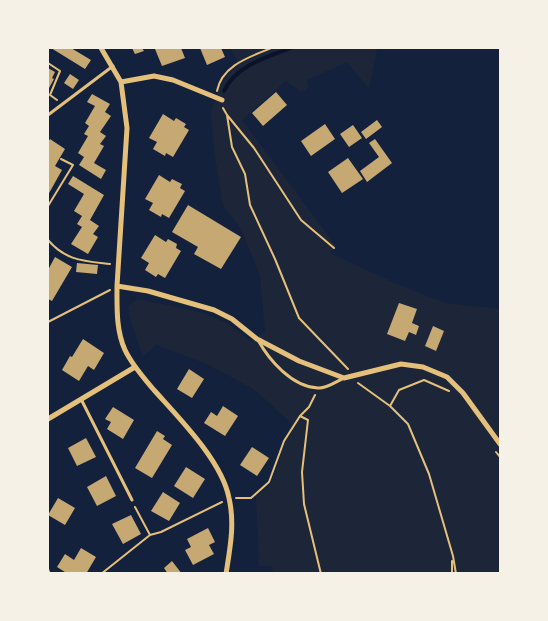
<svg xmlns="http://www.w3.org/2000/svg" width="548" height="621" font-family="Quicksand,sans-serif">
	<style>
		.green { fill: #1d2539 }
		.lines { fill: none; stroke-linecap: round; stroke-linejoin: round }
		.stream { stroke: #0b132b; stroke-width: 4 }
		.building { fill: #c6a872 }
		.path { stroke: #e5c07b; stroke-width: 2 }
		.service { stroke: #e5c07b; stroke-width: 3 }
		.minor { stroke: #e5c07b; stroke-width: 5 }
	</style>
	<rect width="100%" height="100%" fill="#14213d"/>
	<!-- green -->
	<path class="green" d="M 230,48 L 379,48 L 377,49 L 369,89 L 347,62 L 307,80 L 308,88 L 302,92 L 286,81 L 242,120 L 336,246 L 330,253 L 397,284 L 445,303 L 500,309 L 500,573 L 274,574 L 271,566 L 259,566 L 256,497 L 271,483 L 291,423 L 255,390 L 207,364 L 156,345 L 143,357 L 131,322 L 128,306 L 138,299 L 200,312 L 227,323 L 252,342 L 265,331 L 260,275 L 241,229 L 223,205 L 214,151 L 211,111 L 222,82 L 238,63 Z"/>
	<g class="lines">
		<!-- stream -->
		<path class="stream" d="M 224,91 C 235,66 267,57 291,48"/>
	</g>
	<!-- building -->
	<path class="building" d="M 51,48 L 71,48 L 91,60 L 85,69 Z
		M 132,48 L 142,48 L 144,51 L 135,54 Z
		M 158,48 L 181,48 L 185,58 L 162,66 L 155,49 Z
		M 200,48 L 221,48 L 225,57 L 207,65 Z
		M 48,68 L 55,72 L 52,78 L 54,79 L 48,90 Z
		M 70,74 L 79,80 L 73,89 L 64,83 Z
		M 276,92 L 287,105 L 263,126 L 252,113 Z
		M 92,94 L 110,104 L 105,112 L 111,116 L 100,132 L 106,136 L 100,144 L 104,146 L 94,163 L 106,170 L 101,179 L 79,165 L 84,157 L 78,153 L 88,136 L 84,134 L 89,126 L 85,123 L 95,106 L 87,102 Z
		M 163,114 L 174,121 L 176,118 L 186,124 L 184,127 L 189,130 L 173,157 L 166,153 L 165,156 L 153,149 L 157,142 L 149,138 Z
		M 377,120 L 382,127 L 366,139 L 361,132 Z
		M 325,124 L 335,139 L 311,156 L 301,141 Z
		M 353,125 L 362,138 L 349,147 L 340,134 Z
		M 50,139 L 65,149 L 55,166 L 62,170 L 48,195 L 48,142 Z
		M 375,139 L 392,163 L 367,182 L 360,171 L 379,157 L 369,143 Z
		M 348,158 L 363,179 L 342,193 L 328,172 Z
		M 159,175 L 170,182 L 172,179 L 182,184 L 180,188 L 185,191 L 169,218 L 162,214 L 161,217 L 149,210 L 153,203 L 145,199 Z
		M 73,176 L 104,195 L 90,220 L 99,226 L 93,234 L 98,237 L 88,254 L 71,244 L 82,227 L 77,224 L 82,216 L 74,211 L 84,194 L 68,184 Z
		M 188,205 L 241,237 L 221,269 L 194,254 L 198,247 L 172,232 Z
		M 155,235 L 166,242 L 168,239 L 177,244 L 176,248 L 181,251 L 165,278 L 158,274 L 156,277 L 145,270 L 149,263 L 141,258 Z
		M 55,257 L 72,267 L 52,301 L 48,299 L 48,270 Z
		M 77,263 L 98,265 L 97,274 L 76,272 Z
		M 399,303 L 417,309 L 412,323 L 419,326 L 416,335 L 409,332 L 405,341 L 387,334 Z
		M 433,326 L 444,331 L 436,351 L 425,346 Z
		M 83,339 L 104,353 L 94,370 L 88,366 L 79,381 L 62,370 L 70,356 L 72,357 Z
		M 189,369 L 204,379 L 192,398 L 177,389 Z
		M 223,406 L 238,416 L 225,436 L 204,423 L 211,412 L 217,416 Z
		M 113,407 L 134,420 L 123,439 L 107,429 L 111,422 L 105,419 Z
		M 157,431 L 165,436 L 163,439 L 172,445 L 152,478 L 135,468 Z
		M 86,438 L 96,457 L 77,466 L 68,448 Z
		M 252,447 L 269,458 L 257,476 L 240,465 Z
		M 186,467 L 205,479 L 193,498 L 174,486 Z
		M 106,476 L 116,496 L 97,506 L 87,487 Z
		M 163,492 L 180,503 L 169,521 L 151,511 Z
		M 58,498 L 75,508 L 65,525 L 48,515 Z
		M 131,515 L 141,534 L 123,544 L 112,524 Z
		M 208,528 L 215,542 L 209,545 L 214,554 L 193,565 L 185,550 L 191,547 L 187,539 Z
		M 81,548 L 96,557 L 86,574 L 68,574 L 57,567 L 65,554 L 74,560 Z
		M 172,561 L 182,574 L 168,574 L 164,568 Z"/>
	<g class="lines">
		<!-- path -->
		<path class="path" d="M 48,63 L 60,71 L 50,95 L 57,100
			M 217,91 C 222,65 250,57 271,48
			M 223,108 L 227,115 L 254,148 L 301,220 L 334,248
			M 227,115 L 232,147 L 245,174 L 250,205 L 275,259 L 299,318 L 348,369
			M 48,206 L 73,165 L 61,159
			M 48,240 C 66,261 84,261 110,264
			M 48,322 L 110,290
			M 358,383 L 390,406 L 408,424 L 429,474 L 453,556 L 456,574
			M 315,395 L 309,407 L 300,416 L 308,420 L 302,472 L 304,504 L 321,574
			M 390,406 L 399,390 L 424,380 L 449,391
			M 496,452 L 500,457
			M 236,498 L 251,498 L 269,482 L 284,441 L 300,416
			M 135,507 L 150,535
			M 48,569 L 50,574
			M 101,574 L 150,535 L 161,532 L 222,502
			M 452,574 L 452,561"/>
		<!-- service -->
		<path class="service" d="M 48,115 L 113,66
			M 258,340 C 269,360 292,387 318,388 C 326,389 337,381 344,378
			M 81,399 L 132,500"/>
		<!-- minor -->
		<path class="minor" d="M 101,48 L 121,82 L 127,128 L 117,286 C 117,308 116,330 125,350 C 132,365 143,377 154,390 C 179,418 222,461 229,498 C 235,524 230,548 226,574
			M 121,82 L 154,76 L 173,80 L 222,100
			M 117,286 L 148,291 L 214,310 L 232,319 L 257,339 L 299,361 L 344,378 L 401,364 L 423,367 L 447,377 L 463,393 L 500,444
			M 48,419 L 135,367"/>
	</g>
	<!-- border -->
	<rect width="548" height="621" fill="none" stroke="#f6f1e7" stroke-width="98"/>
</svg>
